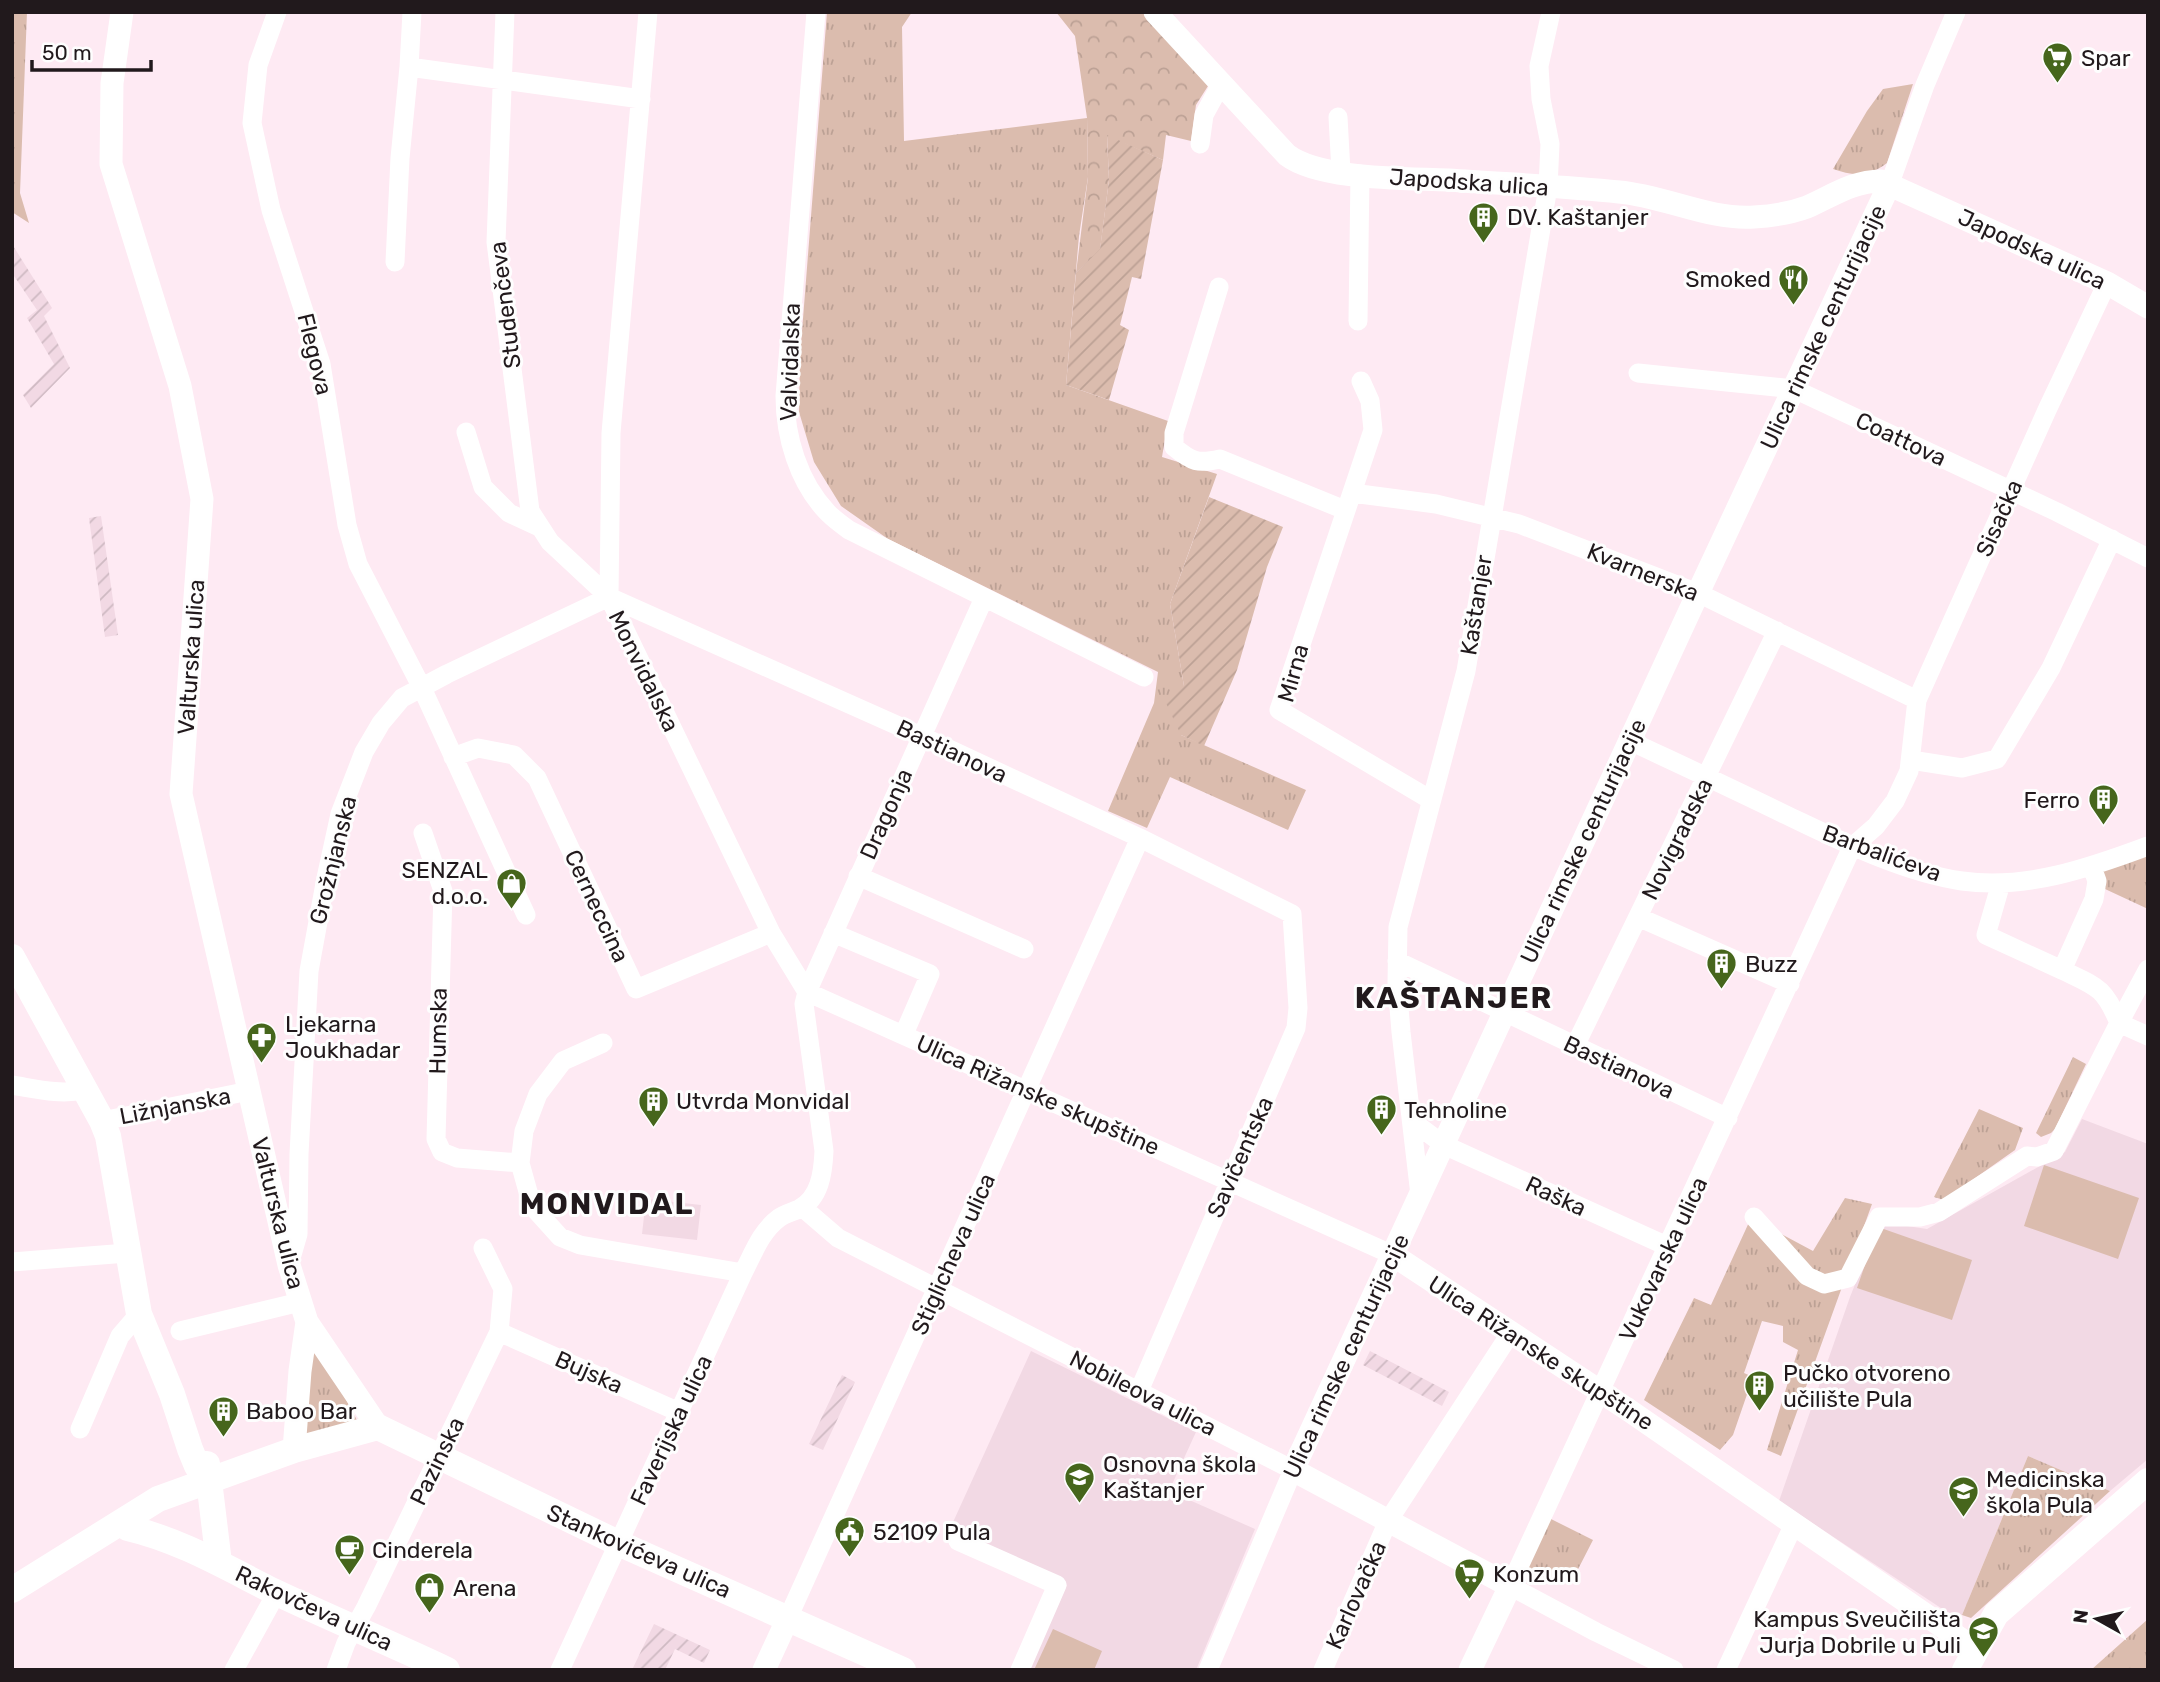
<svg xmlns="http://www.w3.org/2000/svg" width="2160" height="1682" font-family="Rubik,sans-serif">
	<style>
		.built { fill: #f2d9e4 }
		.industrial { fill: url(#industrial-furrows) }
		.grass { fill: url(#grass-tufts) }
		.forest { fill: url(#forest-crowns) }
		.garden { fill: url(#garden-furrows) }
		.pitch { fill: #dbbcae }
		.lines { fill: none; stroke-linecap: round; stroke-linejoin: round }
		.minor { stroke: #fff; stroke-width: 19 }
		.tertiary { stroke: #fff; stroke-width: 23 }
		.secondary { stroke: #fff; stroke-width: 26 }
		.labels { text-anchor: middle; stroke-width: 6; stroke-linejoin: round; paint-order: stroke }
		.poi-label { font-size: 23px; fill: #21191c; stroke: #fefefe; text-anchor: start }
		.street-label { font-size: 23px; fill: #21191c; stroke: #fefefe }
		.district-label { font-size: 30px; font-weight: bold; letter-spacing: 2px; fill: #21191c; stroke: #fefefe }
	</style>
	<defs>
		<pattern id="industrial-furrows" width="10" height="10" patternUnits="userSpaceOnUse" patternTransform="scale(1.75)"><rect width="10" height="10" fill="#f2d9e4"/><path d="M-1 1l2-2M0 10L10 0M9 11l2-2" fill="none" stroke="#cfbac3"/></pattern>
		<pattern id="grass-tufts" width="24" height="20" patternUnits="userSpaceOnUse" patternTransform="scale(1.75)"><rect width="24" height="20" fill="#dbbcae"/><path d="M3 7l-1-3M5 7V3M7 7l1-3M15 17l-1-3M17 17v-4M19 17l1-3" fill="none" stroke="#bca195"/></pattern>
		<pattern id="forest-crowns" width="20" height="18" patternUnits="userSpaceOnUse" patternTransform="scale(1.75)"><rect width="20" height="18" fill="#dbbcae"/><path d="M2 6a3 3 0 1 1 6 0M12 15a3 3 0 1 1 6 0" fill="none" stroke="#bca195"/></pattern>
		<pattern id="garden-furrows" width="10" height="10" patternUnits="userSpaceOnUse" patternTransform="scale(1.75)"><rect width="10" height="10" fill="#dbbcae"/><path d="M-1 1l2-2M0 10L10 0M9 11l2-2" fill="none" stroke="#bca195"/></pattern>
	</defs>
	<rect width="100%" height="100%" fill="#feeaf3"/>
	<!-- built -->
	<path class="built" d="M 2082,1119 L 2148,1144 L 2148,1459 L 2110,1491 L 2028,1456 L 1962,1615 L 1953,1616 L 1779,1501 L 1850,1297 L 1880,1222 L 1927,1229 L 2065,1152 Z
		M 646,1199 L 701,1205 L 697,1240 L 642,1234 Z
		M 1031,1351 L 1196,1432 L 1169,1491 L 1255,1529 L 1196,1670 L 1028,1670 L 1067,1585 L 949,1531 Z"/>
	<!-- industrial -->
	<path class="industrial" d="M 12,244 L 52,308 L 44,316 L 70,368 L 31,408 L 23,395 L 54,364 L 27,318 L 37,310 L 12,273 Z
		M 101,516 L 118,635 L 105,637 L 89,518 Z
		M 1370,1351 L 1449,1392 L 1442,1406 L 1363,1365 Z
		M 842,1375 L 855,1382 L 823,1450 L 809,1444 Z
		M 654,1624 L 710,1650 L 704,1663 L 675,1649 L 665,1670 L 632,1670 Z"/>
	<!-- grass -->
	<path class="grass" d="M 12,12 L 27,12 L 20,193 L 29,223 L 12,212 Z
		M 827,12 L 912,12 L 902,27 L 904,141 L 1087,118 L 1088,177 L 1079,236 L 1066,385 L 1168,421 L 1162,457 L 1217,474 L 1170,604 L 1184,686 L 1181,735 L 1306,790 L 1288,830 L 1170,777 L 1147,828 L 1108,811 L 1154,703 L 1158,672 L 888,539 L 841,506 L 814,462 L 799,412 L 800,357 Z
		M 1913,84 L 1887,163 C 1869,177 1853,176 1833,169 L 1867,111 L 1883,89 Z
		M 2148,848 L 2148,909 L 2105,889 L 2102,865 Z
		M 2073,1057 L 2086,1064 L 2055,1129 L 2051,1133 L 2041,1137 L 2036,1133 Z
		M 1979,1109 L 2023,1128 L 2015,1150 L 1944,1200 L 1934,1197 Z
		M 1845,1198 L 1872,1204 L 1781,1456 L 1767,1450 L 1798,1350 L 1783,1342 L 1783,1326 L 1762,1321 L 1744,1373 L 1753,1377 L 1733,1435 L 1720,1450 L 1644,1400 L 1694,1298 L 1711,1305 L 1751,1218 L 1813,1251 Z
		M 319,1348 L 360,1426 L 301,1443 L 307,1353 Z
		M 2028,1456 L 2110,1491 L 1971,1618 L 1962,1615 Z
		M 1547,1517 L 1593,1540 L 1573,1579 L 1555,1571 L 1549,1582 L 1522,1570 Z
		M 2148,1619 L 2148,1670 L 2091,1670 Z"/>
	<!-- forest -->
	<path class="forest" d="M 1056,12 L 1144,12 L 1208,86 L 1196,105 L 1191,141 L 1166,135 L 1163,160 L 1107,136 L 1109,180 L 1100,250 L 1076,273 L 1088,177 L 1087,118 L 1075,36 Z"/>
	<!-- garden -->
	<path class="garden" d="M 1107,135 L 1163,160 L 1141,279 L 1132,277 L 1120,325 L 1129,330 L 1109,400 L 1066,385 L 1076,273 L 1100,249 L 1109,180 Z
		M 1209,497 L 1283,527 L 1267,567 L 1237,670 L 1204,746 L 1181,735 L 1165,701 L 1184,686 L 1170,604 Z"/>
	<!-- pitch -->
	<path class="pitch" d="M 2044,1165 L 2139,1198 L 2118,1259 L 2024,1226 Z
		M 1878,1227 L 1972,1260 L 1952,1320 L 1857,1288 Z
		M 1053,1629 L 1102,1651 L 1094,1670 L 1034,1670 Z"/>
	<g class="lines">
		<!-- minor -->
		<path class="minor" d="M 277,12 L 258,65 L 252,123 L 271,210 L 321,364 L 347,525 L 358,564 L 422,688 L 526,915
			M 412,12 L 409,67 L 641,99
			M 505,12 L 496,242 L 530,511 L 550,542 L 609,597 L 921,736 L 1140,838 L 1292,914 L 1298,1008 L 1296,1028 L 1139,1391
			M 816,12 L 785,396 C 785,436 798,482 828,513 C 834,519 842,525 849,530 L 1144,677
			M 1338,117 L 1341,172
			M 1200,144 L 1204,115 L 1221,84
			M 1890,183 L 1925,85 L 1956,12
			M 395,262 L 400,158 L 409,67
			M 1219,287 L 1174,433 L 1174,447 C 1192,462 1198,464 1220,459 L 1345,510
			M 1358,321 L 1360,174
			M 1638,373 L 1794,389 L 2057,512 L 2148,558
			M 1361,381 L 1370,401 L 1373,430 L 1279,710 L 1431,800
			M 466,432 L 483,487 L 509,513 L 539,527
			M 1352,493 L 1436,504 L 1519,524 L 1698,593 L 1917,700
			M 984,598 L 807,992 L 1393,1255
			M 1630,741 C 1681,765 1733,789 1784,814 C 1839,840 1901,872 1962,881 C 2026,890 2089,868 2148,846
			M 453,757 L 478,748 L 514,755 L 537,778 L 636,989 L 771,933
			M 1911,760 L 1962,768 L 1997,759 L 2051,668 L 2112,539
			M 423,833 L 443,891 L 436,1139 L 442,1152 L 457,1158 L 520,1163
			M 858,876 L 1024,949
			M 2001,883 L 1986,935 L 2062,970 L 2094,899 L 2097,881 L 2092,867
			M 1638,917 L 1790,984
			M 833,933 L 930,974 L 904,1034
			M 1397,961 L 1728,1118
			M 2062,970 C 2095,986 2104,986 2119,1023
			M 2119,1023 L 2148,969
			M 603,1043 L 563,1061 L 538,1094 L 524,1131 L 520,1163 L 532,1206 L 560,1237 L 580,1245 L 743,1273
			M 1575,1046 L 1777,631
			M 12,1085 C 37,1089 59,1095 84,1090
			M 102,1121 L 249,1091
			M 1412,1121 L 1444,1145 L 1669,1247
			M 1420,1195 L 1401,1032 L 1397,983 L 1398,927 L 1466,671 L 1548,187 L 1550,144 L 1541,99 L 1539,66 L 1551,12
			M 802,1207 L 838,1238 L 1293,1470 L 1208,1670
			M 1754,1217 L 1807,1276 L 1824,1284 L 1848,1278 L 1879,1217 L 1920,1217 L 1939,1212 L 2027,1156 L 2037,1157 L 2054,1151 L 2119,1023 L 2148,1036
			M 12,1262 L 127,1253
			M 289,1265 L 298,1234 L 299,1154 L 309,971 L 326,878 L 340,814 L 364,752 L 381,723 L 402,698 L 447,674 L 609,597
			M 180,1331 L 300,1302
			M 499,1332 L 679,1412
			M 80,1429 L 120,1336 L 139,1314
			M 958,1541 L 1057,1585 L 1020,1670
			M 788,1618 L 1140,838
			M 234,1670 L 277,1592
			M 336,1670 L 346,1643 L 366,1607 L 499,1332 L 503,1289 L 483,1248
			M 560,1670 L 743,1273 C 753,1254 761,1231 779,1218 C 784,1214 792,1212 799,1209 C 820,1198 823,1173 824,1151 L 804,1004 L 807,992 L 771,933 L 609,597 L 611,433 L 648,12
			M 1323,1670 L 1388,1521 L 1510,1334
			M 1674,1670 L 1596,1632 L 1510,1586 L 1852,847 L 1876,826 L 1895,801 L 1909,771 L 1917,700 L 2047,410 L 2107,283
			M 1726,1670 L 1794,1524"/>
		<!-- tertiary -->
		<path class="tertiary" d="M 122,12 L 112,83 L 111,164 L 180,386 L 202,499 L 181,794 L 289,1265 L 307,1322 L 378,1427
			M 1155,12 L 1287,155 C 1320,180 1406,178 1448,180 C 1505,184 1562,186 1619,192 C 1665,196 1708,220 1754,217 C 1771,216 1791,213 1807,207 C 1832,196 1853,181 1881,181 L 2107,283 L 2148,307
			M 1393,1255 L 1630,1411 L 1975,1649
			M 294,1450 L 300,1371 L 307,1322
			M 764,1670 L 788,1618
			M 1470,1670 L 1510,1586 L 1293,1470 L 1698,593 L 1890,183"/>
		<!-- secondary -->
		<path class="secondary" d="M 12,957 L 102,1121 L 108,1136 L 139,1314 L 172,1394 L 190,1449 L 197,1466 L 209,1480
			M 207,1464 L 219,1563
			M 128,1528 C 180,1540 227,1568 275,1592 C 332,1619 390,1643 447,1670
			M 12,1590 L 158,1499 L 294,1450 L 378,1427 L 618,1543 L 903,1670
			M 1965,1670 L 1996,1614 L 2148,1481"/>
	</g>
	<!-- icons -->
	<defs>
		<symbol id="supermarket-pin" viewBox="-11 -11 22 30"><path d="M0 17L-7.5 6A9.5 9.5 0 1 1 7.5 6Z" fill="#46661c" stroke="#fefefe"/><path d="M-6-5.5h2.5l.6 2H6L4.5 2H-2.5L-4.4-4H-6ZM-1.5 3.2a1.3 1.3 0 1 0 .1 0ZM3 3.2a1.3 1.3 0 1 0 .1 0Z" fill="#fff"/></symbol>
		<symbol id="building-pin" viewBox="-11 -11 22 30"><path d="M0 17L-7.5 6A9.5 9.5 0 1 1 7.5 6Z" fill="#46661c" stroke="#fefefe"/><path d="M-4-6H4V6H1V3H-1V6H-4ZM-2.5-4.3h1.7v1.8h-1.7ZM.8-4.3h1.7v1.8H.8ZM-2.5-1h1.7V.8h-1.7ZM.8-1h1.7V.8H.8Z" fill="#fff"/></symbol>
		<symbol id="restaurant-pin" viewBox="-11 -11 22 30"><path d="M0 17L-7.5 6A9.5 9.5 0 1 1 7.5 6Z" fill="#46661c" stroke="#fefefe"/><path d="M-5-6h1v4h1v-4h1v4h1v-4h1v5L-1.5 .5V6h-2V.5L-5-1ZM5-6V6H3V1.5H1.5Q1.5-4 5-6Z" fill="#fff"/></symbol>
		<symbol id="shop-pin" viewBox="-11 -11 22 30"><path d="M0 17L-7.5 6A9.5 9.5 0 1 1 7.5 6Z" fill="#46661c" stroke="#fefefe"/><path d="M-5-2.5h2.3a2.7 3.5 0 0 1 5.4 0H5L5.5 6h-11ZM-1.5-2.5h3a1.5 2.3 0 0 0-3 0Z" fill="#fff"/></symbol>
		<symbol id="pharmacy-pin" viewBox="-11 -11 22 30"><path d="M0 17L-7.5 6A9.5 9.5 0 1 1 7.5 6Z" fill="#46661c" stroke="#fefefe"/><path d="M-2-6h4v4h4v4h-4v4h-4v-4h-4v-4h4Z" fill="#fff"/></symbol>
		<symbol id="school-pin" viewBox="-11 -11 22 30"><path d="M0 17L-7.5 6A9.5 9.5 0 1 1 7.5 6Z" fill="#46661c" stroke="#fefefe"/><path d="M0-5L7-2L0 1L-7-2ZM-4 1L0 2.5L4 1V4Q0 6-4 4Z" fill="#fff"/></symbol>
		<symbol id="civic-pin" viewBox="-11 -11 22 30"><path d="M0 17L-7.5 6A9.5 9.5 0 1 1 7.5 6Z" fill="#46661c" stroke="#fefefe"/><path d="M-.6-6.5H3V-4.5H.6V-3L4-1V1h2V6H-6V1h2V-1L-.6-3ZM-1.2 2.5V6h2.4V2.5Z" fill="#fff"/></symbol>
		<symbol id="cafe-pin" viewBox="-11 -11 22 30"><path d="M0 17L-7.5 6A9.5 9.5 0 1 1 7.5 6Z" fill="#46661c" stroke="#fefefe"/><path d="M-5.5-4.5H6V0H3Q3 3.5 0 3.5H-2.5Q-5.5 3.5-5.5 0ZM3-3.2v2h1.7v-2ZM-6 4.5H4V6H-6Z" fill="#fff"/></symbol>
		<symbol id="university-pin" viewBox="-11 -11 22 30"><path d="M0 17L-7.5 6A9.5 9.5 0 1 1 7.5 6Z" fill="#46661c" stroke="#fefefe"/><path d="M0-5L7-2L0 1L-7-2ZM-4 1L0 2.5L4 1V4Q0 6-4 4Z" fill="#fff"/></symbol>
	</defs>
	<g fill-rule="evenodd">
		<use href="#supermarket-pin" x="2040" y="40" width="35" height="47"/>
		<use href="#building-pin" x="1466" y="200" width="35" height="47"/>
		<use href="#restaurant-pin" x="1776" y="262" width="35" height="47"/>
		<use href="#building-pin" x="2086" y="782" width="35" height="47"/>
		<use href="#shop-pin" x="494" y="866" width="35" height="47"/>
		<use href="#building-pin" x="1704" y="946" width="35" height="47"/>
		<use href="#pharmacy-pin" x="244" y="1020" width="35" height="47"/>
		<use href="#building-pin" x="636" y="1084" width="35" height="47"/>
		<use href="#building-pin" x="1364" y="1092" width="35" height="47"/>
		<use href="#building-pin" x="1742" y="1368" width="35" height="47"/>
		<use href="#building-pin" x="206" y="1394" width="35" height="47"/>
		<use href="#school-pin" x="1062" y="1460" width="35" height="47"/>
		<use href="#school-pin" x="1946" y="1474" width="35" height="47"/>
		<use href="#civic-pin" x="832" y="1514" width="35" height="47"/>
		<use href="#cafe-pin" x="332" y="1532" width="35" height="47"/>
		<use href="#supermarket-pin" x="1452" y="1556" width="35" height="47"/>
		<use href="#shop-pin" x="412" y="1570" width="35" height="47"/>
		<use href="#university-pin" x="1966" y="1614" width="35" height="47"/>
	</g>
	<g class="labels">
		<!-- poi labels -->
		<g class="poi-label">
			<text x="2081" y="66">Spar</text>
			<text x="1507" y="225">DV. Kaštanjer</text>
			<text x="1771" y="287" text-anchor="end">Smoked</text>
			<text x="2080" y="808" text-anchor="end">Ferro</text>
			<text x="488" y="878" text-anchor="end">SENZAL<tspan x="488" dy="26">d.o.o.</tspan></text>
			<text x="1745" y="972">Buzz</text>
			<text x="285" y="1032">Ljekarna<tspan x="285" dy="26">Joukhadar</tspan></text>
			<text x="676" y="1109">Utvrda Monvidal</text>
			<text x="1404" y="1118">Tehnoline</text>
			<text x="1783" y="1381">Pučko otvoreno<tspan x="1783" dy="26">učilište Pula</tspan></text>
			<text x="246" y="1419">Baboo Bar</text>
			<text x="1103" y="1472">Osnovna škola<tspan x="1103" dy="26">Kaštanjer</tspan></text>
			<text x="1986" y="1487">Medicinska<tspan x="1986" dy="26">škola Pula</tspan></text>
			<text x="873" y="1540">52109 Pula</text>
			<text x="372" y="1558">Cinderela</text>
			<text x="1493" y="1582">Konzum</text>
			<text x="453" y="1596">Arena</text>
			<text x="1961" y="1627" text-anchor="end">Kampus Sveučilišta<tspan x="1961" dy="26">Jurja Dobrile u Puli</tspan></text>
		</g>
		<!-- street labels -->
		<g class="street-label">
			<text transform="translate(1469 182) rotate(4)" y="8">Japodska ulica</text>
			<text transform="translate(2032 249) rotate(25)" y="8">Japodska ulica</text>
			<text transform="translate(505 305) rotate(-97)" y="8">Studenčeva</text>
			<text transform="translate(1823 327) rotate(-65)" y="8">Ulica rimske centurijacije</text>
			<text transform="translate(315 354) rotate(76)" y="8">Flegova</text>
			<text transform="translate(790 362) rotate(-88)" y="8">Valvidalska</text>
			<text transform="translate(1901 439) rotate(25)" y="8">Coattova</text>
			<text transform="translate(1999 518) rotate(-66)" y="8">Sisačka</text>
			<text transform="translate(1643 572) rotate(22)" y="8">Kvarnerska</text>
			<text transform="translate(1476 605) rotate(-81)" y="8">Kaštanjer</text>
			<text transform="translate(191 657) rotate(-86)" y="8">Valturska ulica</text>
			<text transform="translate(644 671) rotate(64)" y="8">Monvidalska</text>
			<text transform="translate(1293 673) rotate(-74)" y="8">Mirna</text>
			<text transform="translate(952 751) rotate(25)" y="8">Bastianova</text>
			<text transform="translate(886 814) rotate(-66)" y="8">Dragonja</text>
			<text transform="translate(1677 839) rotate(-64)" y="8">Novigradska</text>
			<text transform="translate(1583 841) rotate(-65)" y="8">Ulica rimske centurijacije</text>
			<text transform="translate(1882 853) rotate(20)" y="8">Barbalićeva</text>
			<text transform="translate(333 860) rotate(-76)" y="8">Grožnjanska</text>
			<text transform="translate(597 906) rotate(65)" y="8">Cerneccina</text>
			<text transform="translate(438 1031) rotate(-89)" y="8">Humska</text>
			<text transform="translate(1619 1067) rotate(25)" y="8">Bastianova</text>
			<text transform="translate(1038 1095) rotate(24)" y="8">Ulica Rižanske skupštine</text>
			<text transform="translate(175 1106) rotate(-11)" y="8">Ližnjanska</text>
			<text transform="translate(1240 1157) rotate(-66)" y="8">Savičentska</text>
			<text transform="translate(1556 1196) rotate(25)" y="8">Raška</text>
			<text transform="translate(278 1213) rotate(76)" y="8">Valturska ulica</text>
			<text transform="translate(953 1254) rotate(-66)" y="8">Stiglicheva ulica</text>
			<text transform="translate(1663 1259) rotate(-65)" y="8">Vukovarska ulica</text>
			<text transform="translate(1541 1353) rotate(33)" y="8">Ulica Rižanske skupštine</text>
			<text transform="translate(1346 1356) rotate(-65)" y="8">Ulica rimske centurijacije</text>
			<text transform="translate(589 1372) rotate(24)" y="8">Bujska</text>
			<text transform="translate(1143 1393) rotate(27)" y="8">Nobileova ulica</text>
			<text transform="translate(671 1430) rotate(-65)" y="8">Faverijska ulica</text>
			<text transform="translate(437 1461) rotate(-64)" y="8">Pazinska</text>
			<text transform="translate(639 1551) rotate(24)" y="8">Stankovićeva ulica</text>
			<text transform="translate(1356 1595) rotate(-66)" y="8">Karlovačka</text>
			<text transform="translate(314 1608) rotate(25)" y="8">Rakovčeva ulica</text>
		</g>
		<!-- district labels -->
		<g class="district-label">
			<text x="1454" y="1008">KAŠTANJER</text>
			<text x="607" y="1214">MONVIDAL</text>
		</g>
	</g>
	<!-- border -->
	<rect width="2160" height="1682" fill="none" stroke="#21191c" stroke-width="28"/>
	<!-- north arrow -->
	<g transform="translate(2097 1619) rotate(278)" stroke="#fefefe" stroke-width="5" paint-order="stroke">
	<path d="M0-5L12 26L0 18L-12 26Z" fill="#21191c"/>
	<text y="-10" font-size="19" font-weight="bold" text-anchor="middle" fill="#21191c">N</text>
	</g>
	<!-- scale -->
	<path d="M32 60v10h119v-10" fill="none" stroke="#21191c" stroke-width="3.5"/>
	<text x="42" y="60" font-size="21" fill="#21191c" stroke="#fefefe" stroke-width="5" paint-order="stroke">50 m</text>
</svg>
